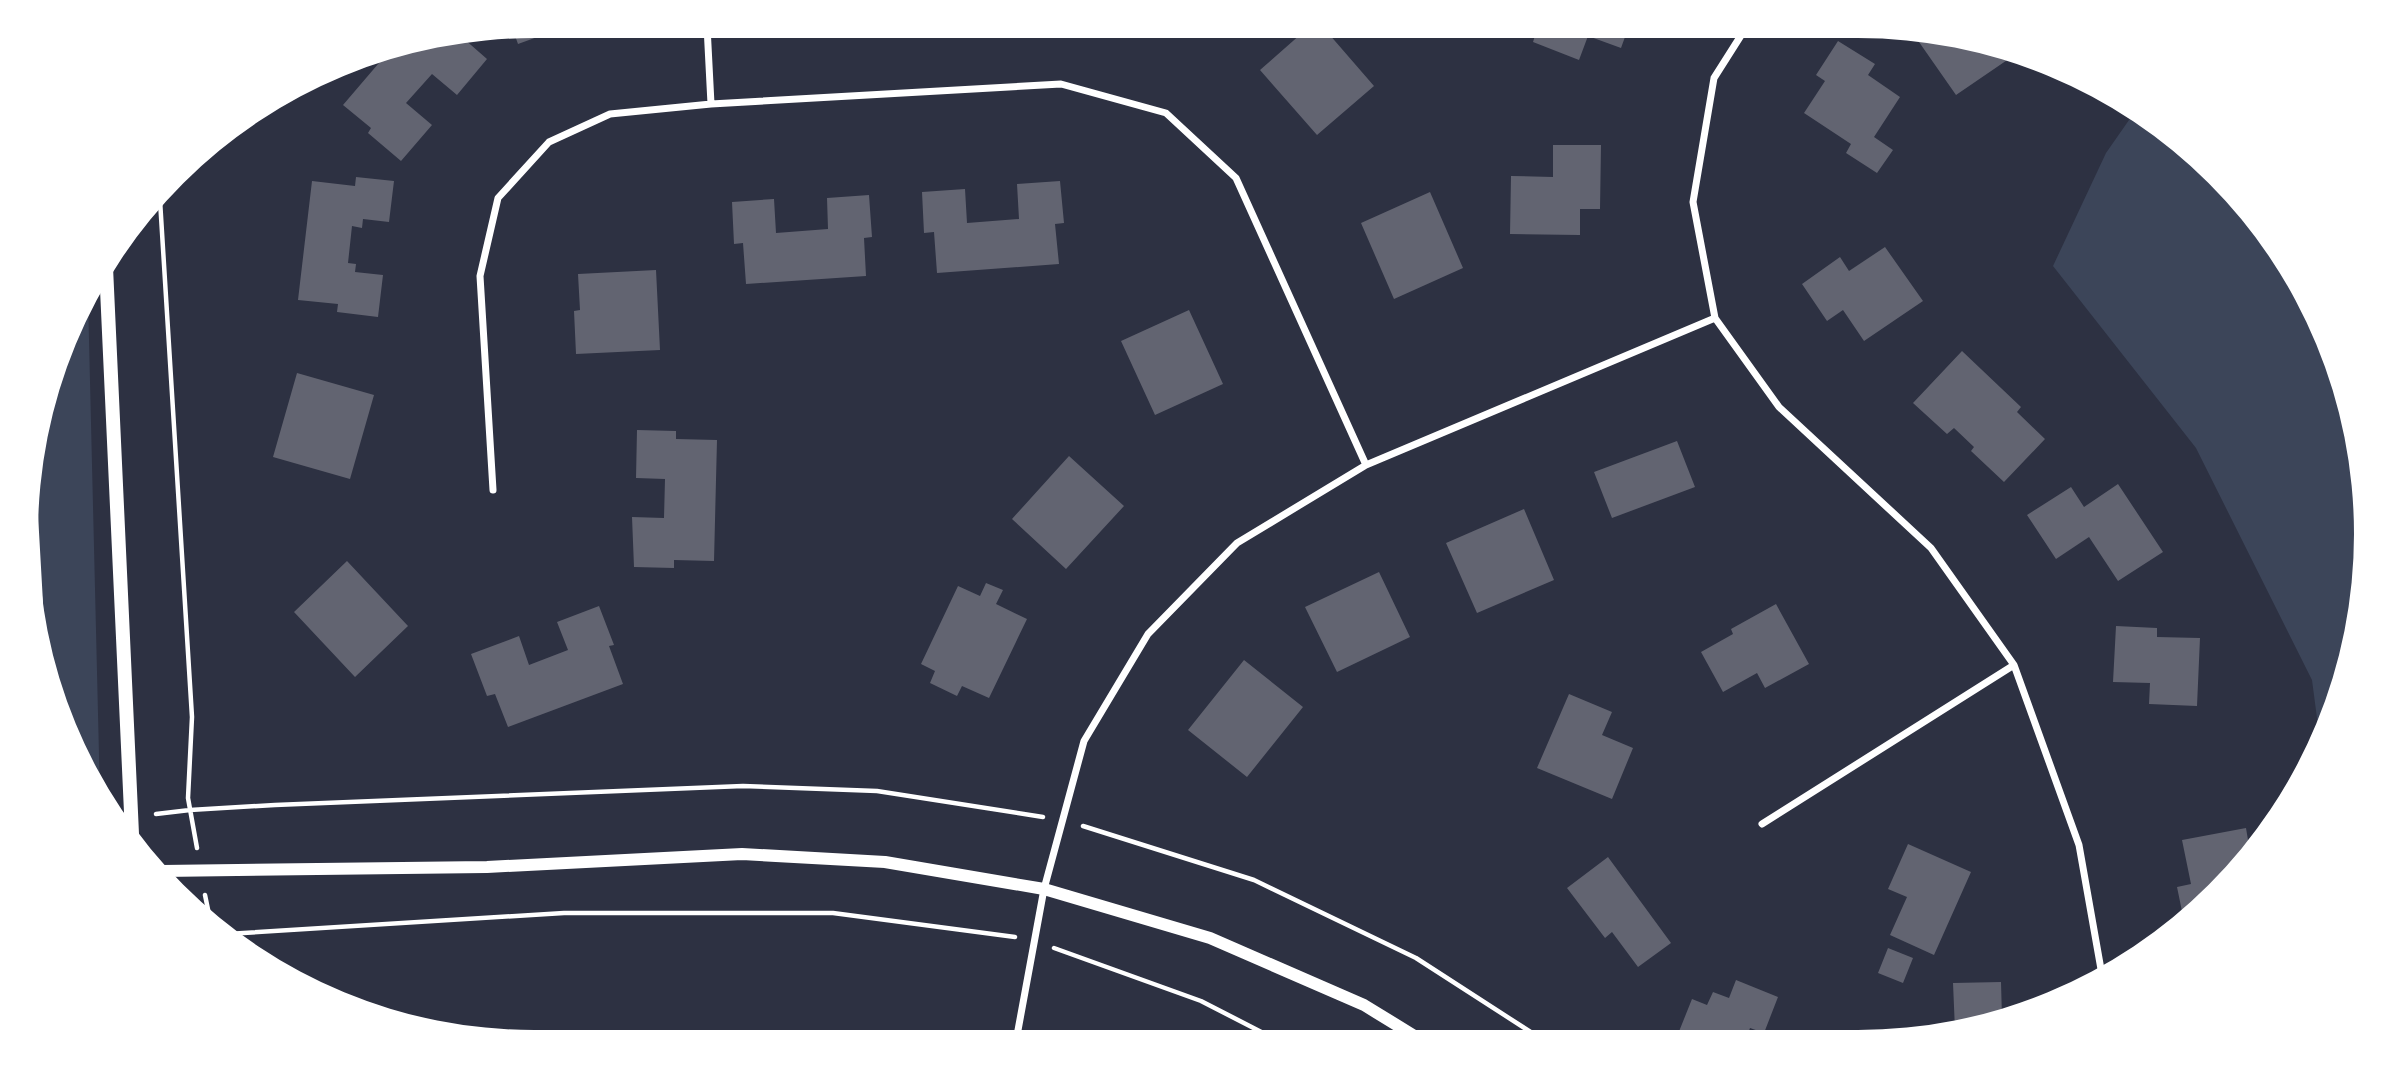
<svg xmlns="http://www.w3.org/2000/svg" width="2392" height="1069" font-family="Lato,sans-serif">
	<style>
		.green { fill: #3c4559 }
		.building { fill: #626471 }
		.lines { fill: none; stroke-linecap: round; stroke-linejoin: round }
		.path { stroke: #fff; stroke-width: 4.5 }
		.minor { stroke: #fff; stroke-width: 7 }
		.tertiary { stroke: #fff; stroke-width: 12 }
		.secondary { stroke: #fff; stroke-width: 14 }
	</style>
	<rect width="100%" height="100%" fill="#2d3142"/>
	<!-- green -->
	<path class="green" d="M 2136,110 L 2217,175 L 2280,252 L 2327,340 L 2356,435 L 2366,534 L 2356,633 L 2327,729 L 2320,741 L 2312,680 L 2196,448 L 2053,266 L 2106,153 Z
		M 88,298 L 100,796 L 94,788 L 36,633 L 26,534 L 36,436 Z"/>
	<!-- building -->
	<path class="building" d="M 535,26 L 565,26 L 565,27 L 518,44 L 513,30 Z
		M 1310,26 L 1322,26 L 1374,86 L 1317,135 L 1260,70 Z
		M 1538,26 L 1629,26 L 1621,48 L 1588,36 L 1579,60 L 1533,42 Z
		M 1931,33 L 1956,36 L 2016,54 L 1956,95 L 1919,42 Z
		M 463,38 L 487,59 L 457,95 L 432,74 L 406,103 L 432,125 L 401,161 L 368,133 L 371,128 L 343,105 L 390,50 Z
		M 1838,41 L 1875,64 L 1868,75 L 1900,97 L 1874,137 L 1893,150 L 1877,173 L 1846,153 L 1851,144 L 1804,113 L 1825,81 L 1816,75 Z
		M 1553,145 L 1601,145 L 1600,209 L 1580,209 L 1580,235 L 1510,234 L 1511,176 L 1553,177 Z
		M 356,177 L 394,181 L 389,222 L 363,219 L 362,228 L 352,226 L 348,263 L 356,264 L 355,272 L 383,275 L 378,317 L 337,312 L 338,304 L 298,300 L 312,181 L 355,186 Z
		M 1060,181 L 1064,223 L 1055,224 L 1059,264 L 937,273 L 934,232 L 924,233 L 922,192 L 965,189 L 967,223 L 1019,219 L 1017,184 Z
		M 1430,192 L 1463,268 L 1394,299 L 1361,223 Z
		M 869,195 L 872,237 L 864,238 L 866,276 L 746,284 L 743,243 L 734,244 L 732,202 L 774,199 L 776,233 L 828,229 L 827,198 Z
		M 1885,247 L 1923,301 L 1864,341 L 1843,310 L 1827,321 L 1802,284 L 1840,257 L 1849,271 Z
		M 656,270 L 660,350 L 576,354 L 574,311 L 580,310 L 578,274 Z
		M 1189,310 L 1223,384 L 1155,415 L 1121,341 Z
		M 1962,351 L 2021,407 L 2017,412 L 2045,439 L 2004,482 L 1971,451 L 1974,447 L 1954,428 L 1947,434 L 1913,403 Z
		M 297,373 L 374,395 L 350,479 L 273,457 Z
		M 637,430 L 676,431 L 676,439 L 717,440 L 714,561 L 674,560 L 674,568 L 634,567 L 632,517 L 664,518 L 665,479 L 636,478 Z
		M 1677,441 L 1695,487 L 1612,518 L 1594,472 Z
		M 1069,456 L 1124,506 L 1066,569 L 1012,519 Z
		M 2118,484 L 2163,552 L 2118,581 L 2089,537 L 2056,559 L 2027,515 L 2071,487 L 2084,507 Z
		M 1524,509 L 1554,580 L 1477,613 L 1446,543 Z
		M 347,561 L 408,626 L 355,677 L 294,612 Z
		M 1379,572 L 1410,637 L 1337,672 L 1305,607 Z
		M 986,583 L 1003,590 L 996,604 L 1027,619 L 989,698 L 962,686 L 957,696 L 930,683 L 935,671 L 921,664 L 958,586 L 980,596 Z
		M 1776,604 L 1809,664 L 1765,688 L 1757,673 L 1723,692 L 1701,652 L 1733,634 L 1731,629 Z
		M 599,606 L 614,645 L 609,646 L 623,684 L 508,727 L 495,694 L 487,696 L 471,654 L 519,636 L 529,665 L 568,650 L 557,622 Z
		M 2116,626 L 2157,628 L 2157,637 L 2200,638 L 2197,706 L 2149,704 L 2150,683 L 2113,682 Z
		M 1244,660 L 1303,707 L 1247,777 L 1188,730 Z
		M 1569,694 L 1612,712 L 1602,735 L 1633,748 L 1612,799 L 1537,768 Z
		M 2246,828 L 2249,846 L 2261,844 L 2184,921 L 2177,887 L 2191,884 L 2182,840 Z
		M 1908,844 L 1971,872 L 1934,955 L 1890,935 L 1907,897 L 1888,889 Z
		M 1608,857 L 1671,943 L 1638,967 L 1612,932 L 1605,938 L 1567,888 Z
		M 1888,948 L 1913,958 L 1903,983 L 1878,973 Z
		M 1736,980 L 1778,997 L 1764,1033 L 1750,1028 L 1746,1039 L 1676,1039 L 1692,999 L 1707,1005 L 1713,992 L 1729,998 Z
		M 2001,982 L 2002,1018 L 1955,1030 L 1953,983 Z"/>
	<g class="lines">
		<!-- path -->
		<path class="path" d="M 160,200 L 192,717 L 188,798 L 197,848
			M 156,814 L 190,810 L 275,805 L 743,786 L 877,791 L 1043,817
			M 1083,826 L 1254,880 L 1416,958 L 1543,1040
			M 205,895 L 211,924
			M 227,934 L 564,913 L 833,913 L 1015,937
			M 1054,948 L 1201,1001 L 1277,1040"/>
		<!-- minor -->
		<path class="minor" d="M 707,26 L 711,104
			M 1747,26 L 1714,78 L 1693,202 L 1715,318 L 1779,407 L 1931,548 L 2014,665 L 2079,845 L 2102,975
			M 493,490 L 480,276 L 498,198 L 549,142 L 610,114 L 711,104 L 1061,84 L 1166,113 L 1236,178 L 1366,465
			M 1762,824 L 2014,665
			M 1016,1041 L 1044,889 L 1084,741 L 1148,634 L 1237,543 L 1366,465 L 1715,318"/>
		<!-- tertiary -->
		<path class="tertiary" d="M 162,871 L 487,867 L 742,854 L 885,862 L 1044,889 L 1210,938 L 1364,1005 L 1421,1040"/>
		<!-- secondary -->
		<path class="secondary" d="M 106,267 L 132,834
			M 30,497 L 38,638"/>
	</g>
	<!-- crop -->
	<path d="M0 0H2392V1069H0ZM534 38H1858A496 496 0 0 1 2354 534V534A496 496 0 0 1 1858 1030H534A496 496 0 0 1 38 534V534A496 496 0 0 1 534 38Z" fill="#fff" fill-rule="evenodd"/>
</svg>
